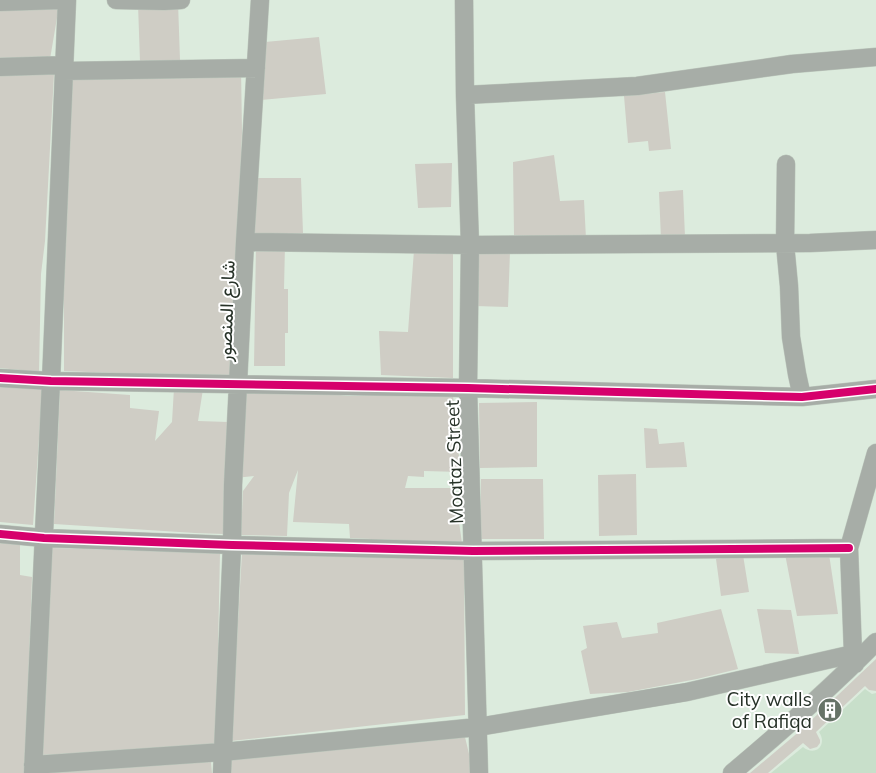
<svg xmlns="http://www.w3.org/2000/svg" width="876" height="773" font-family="Mulish,Vazirmatn,sans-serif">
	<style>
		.green { fill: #c8dfca }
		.building { fill: #cfcdc5 }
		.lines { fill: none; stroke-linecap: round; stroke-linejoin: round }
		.minor-casing { stroke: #bdc8bd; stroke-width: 19 }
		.minor { stroke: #a7ada7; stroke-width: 18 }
		.cycleway-casing { stroke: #fff; stroke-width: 11 }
		.cycleway { stroke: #d6006c; stroke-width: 8 }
		.labels { text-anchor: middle; stroke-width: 4; stroke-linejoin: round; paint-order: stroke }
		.street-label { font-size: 19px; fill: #273228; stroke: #fff }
		.poi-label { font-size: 19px; fill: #273228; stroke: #fff; text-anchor: end }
	</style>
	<rect width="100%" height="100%" fill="#dcebdd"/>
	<!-- green -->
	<path class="green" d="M 865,689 L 872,694 L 876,693 L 876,773 L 771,773 L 803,747 C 815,757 828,745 819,732 Z"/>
	<!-- building -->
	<path class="building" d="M 60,0 L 49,65 L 0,63 L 0,2 Z
		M 178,2 L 180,60 L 140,62 L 138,4 Z
		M 319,37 L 326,94 L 261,100 L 265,42 Z
		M 241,68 L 242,132 L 233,378 L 64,371 L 64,273 L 71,79 Z
		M 0,74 L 54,74 L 45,241 L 41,274 L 39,372 L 0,368 Z
		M 665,92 L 671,149 L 649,151 L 648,141 L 628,143 L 624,96 Z
		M 554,155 L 560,201 L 584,200 L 586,239 L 514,235 L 513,162 Z
		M 452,163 L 451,207 L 418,208 L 415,164 Z
		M 255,178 L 301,178 L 303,233 L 253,236 Z
		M 683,190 L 685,237 L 661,239 L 659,192 Z
		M 256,244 L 285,245 L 284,289 L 288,289 L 288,333 L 285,333 L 285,366 L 254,366 Z
		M 414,250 L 453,250 L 453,378 L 381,375 L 379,331 L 408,332 Z
		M 476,251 L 510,252 L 508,307 L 475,306 Z
		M 0,380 L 43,381 L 33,525 L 0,522 Z
		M 244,384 L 349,396 L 453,394 L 455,423 L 461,472 L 424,471 L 424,477 L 408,476 L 405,488 L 454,488 L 462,543 L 350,538 L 349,524 L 293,522 L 298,470 L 289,493 L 287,536 L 241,535 L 243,491 L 254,476 L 235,478 Z
		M 174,388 L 203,389 L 198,421 L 228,422 L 224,534 L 195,533 L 54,524 L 60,390 L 130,395 L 130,408 L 159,411 L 155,441 L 172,422 Z
		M 537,402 L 537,467 L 480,468 L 479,403 Z
		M 644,428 L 657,429 L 659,444 L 684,442 L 687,467 L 646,468 Z
		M 636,474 L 637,535 L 599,536 L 598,475 Z
		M 481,479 L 543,479 L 544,539 L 481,539 Z
		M 20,540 L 20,575 L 32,577 L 25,773 L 0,773 L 0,541 Z
		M 52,548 L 220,553 L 216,745 L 42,755 Z
		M 242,553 L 464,559 L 465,715 L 231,741 Z
		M 785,554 L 829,554 L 838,614 L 797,616 Z
		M 743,555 L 749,592 L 721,596 L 716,559 Z
		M 721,609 L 738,669 L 697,679 L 628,692 L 590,694 L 581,651 L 587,648 L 583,626 L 617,622 L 622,638 L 658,633 L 657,623 Z
		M 757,609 L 791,610 L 799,654 L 765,653 Z
		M 876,659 L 876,691 L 869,690 L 865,686 L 816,732 L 820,740 L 820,743 L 817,747 L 810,749 L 803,743 L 768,773 L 750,773 L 801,730 Z
		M 465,737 L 469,754 L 472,773 L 231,773 L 231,760 Z
		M 211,762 L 212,773 L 39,773 L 39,765 Z"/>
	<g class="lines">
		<defs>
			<path id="minor" d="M 116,0 L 164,1 L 181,0
				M 464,0 L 465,95 L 470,245 L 468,388 L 479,773
				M 0,2 L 61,0
				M 0,67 L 64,65
				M 64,71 L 256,68
				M 465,95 L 637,86 L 792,64 L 876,57
				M 786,164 L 785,244 L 789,286 L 791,337 L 797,374 L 802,397
				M 245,242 L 470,245 L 810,243 L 876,240
				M 0,378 L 51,381 L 468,388 L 802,397 L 876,389
				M 0,534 L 44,538 L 232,545 L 473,551 L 849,548
				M 855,664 L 853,654 L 849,548 L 876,453
				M 33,765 L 223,752 L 478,727 L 687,692 L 853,654
				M 33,773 L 51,381 L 67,0
				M 222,773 L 232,545 L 233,485 L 245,242 L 260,0
				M 732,773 C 782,731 831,688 876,642"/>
		</defs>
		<!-- minor casing -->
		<use href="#minor" class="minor-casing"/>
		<!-- minor -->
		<use href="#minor" class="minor"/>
		<defs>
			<path id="cycleway" d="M 0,378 L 51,381 L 468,388 L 802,397 L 876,389
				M 0,534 L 44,538 L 232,545 L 473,551 L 849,548"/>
		</defs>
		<!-- cycleway casing -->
		<use href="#cycleway" class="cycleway-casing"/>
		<!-- cycleway -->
		<use href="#cycleway" class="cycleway"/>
	</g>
	<!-- icons -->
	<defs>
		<symbol id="building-disc" viewBox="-11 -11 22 22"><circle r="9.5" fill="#667367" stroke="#fff"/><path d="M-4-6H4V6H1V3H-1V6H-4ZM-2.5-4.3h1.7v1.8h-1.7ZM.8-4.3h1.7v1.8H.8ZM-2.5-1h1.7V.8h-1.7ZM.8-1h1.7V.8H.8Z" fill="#fff"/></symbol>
	</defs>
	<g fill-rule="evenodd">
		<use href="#building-disc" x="816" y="696" width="28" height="28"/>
	</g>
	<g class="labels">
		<!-- street labels -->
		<g class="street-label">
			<text transform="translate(226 311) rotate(-88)" y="7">شارع المنصور</text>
			<text transform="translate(454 462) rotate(-92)" y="7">Moataz Street</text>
		</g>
		<!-- poi labels -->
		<g class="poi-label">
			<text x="812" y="706">City walls<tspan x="812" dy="22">of Rafiqa</tspan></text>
		</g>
	</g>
</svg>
